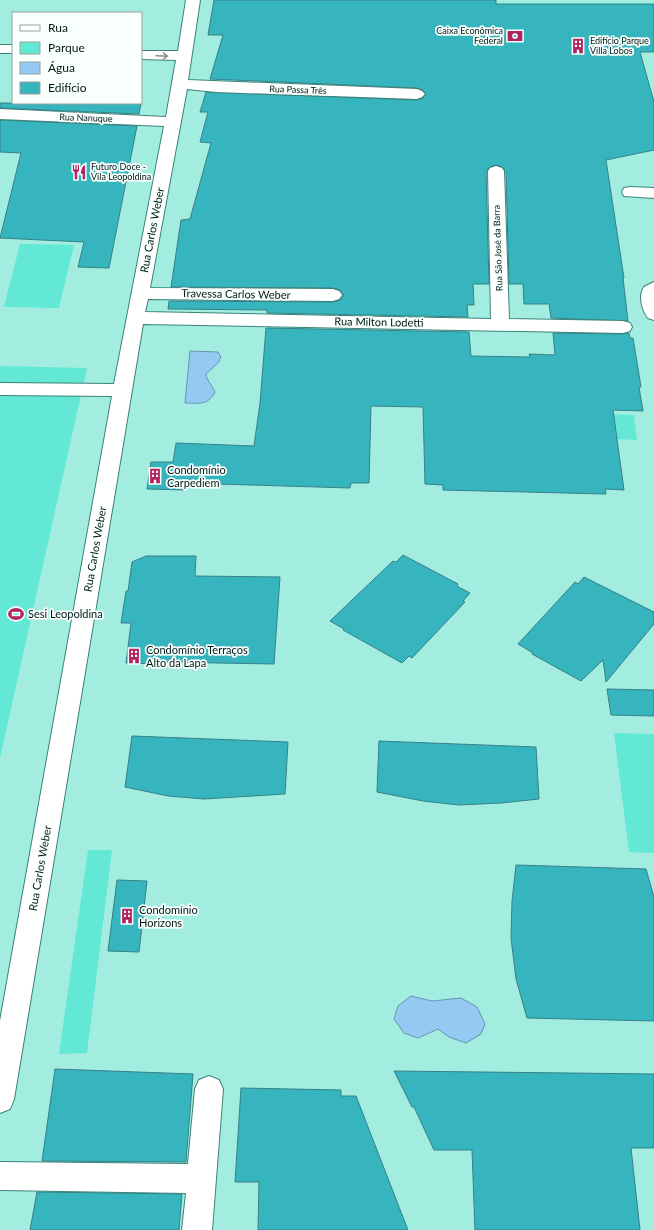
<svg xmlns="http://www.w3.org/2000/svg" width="654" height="1230" font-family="Lato,sans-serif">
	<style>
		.green { fill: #63e8d5 }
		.water { fill: #94c9f3; stroke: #6894b0 }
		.building { fill: #37b5bf; stroke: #358187 }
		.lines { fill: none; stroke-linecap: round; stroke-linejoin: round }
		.minor-casing { stroke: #3a8379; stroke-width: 2 }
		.minor { fill: #fff; fill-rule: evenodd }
		.oneway { stroke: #8c9896 }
		.labels { text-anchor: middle; stroke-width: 3.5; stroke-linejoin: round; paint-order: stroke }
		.far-poi-label { font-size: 9px; fill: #001915; stroke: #f8fffd; text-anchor: start }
		.far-street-label { font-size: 9px; fill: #001915; stroke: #f8fffd }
		.street-label { font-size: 11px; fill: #001915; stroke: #f8fffd }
		.poi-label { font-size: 11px; fill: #001915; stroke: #f8fffd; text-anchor: start }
	</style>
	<rect width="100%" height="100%" fill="#a3ede0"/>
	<!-- green -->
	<path class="green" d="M 20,244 L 74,245 L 59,308 L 4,307 Z
		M 0,366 L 87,368 L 0,758 Z
		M 557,413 L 634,415 L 637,440 L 559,437 Z
		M 614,733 L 654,734 L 654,853 L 629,852 Z
		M 88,850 L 112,850 L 87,1053 L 59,1054 Z"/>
	<!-- water -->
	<path class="water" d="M 190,351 L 218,352 L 221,357 L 218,363 L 206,374 C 207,381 212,385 215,392 C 208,406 198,403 185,403 Z
		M 411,996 L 432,1001 L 461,998 L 477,1007 L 485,1024 L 481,1034 L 466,1043 L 449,1037 L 438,1029 L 418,1038 L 404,1033 L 394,1019 L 398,1006 Z"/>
	<!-- building -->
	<path class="building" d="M 214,0 L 496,0 L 496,4 L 654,4 L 654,52 L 640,52 L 654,102 L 654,150 L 606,160 L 624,278 L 623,278 L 628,321 L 551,318 L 549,304 L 524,304 L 523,284 L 509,284 L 506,171 L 502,167 L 496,165 L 490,167 L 486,171 L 489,284 L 473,284 L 474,305 L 467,305 L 468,317 L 267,313 L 267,310 L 168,309 L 169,301 L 333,302 L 340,300 L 344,295 L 340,290 L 333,288 L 171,287 L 181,220 L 190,219 L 211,143 L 200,142 L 208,112 L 200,112 L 206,92 L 417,100 L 423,98 L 426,94 L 423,90 L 417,88 L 210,79 L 223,35 L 208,35 Z
		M 0,103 L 141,103 L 139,114 L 0,108 Z
		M 0,120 L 137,126 L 109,268 L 78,267 L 84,242 L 0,238 L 21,153 L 0,152 Z
		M 266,328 L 469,332 L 471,356 L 530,357 L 529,354 L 555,355 L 553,333 L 623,334 L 629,333 L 630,338 L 633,338 L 641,387 L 639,387 L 643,411 L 613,410 L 624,490 L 605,489 L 606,494 L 443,490 L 443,485 L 425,484 L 423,407 L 371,406 L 369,483 L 351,483 L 350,488 L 185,483 L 185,490 L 147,489 L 151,462 L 173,462 L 176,443 L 254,446 L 260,403 Z
		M 403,555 L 458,584 L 457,586 L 470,593 L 463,601 L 465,602 L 412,658 L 409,656 L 402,663 L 343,630 L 344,629 L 330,621 L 393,561 L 396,562 Z
		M 146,556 L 196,556 L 195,576 L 280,577 L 274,664 L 164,662 L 164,664 L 126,663 L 131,623 L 121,623 L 126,591 L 128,591 L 132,562 Z
		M 584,577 L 654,612 L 654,624 L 606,682 L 603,660 L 581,681 L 532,654 L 533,653 L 518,644 L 575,582 L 578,584 Z
		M 607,689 L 654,690 L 654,716 L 611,715 Z
		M 132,736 L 288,742 L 285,794 L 204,799 L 168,796 L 125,787 Z
		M 379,741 L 536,747 L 539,799 L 501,803 L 459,805 L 423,801 L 377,792 Z
		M 516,865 L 646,869 L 654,897 L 654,1021 L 527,1018 L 516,979 L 511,938 L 512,901 Z
		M 117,880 L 147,881 L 139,952 L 108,951 Z
		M 55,1069 L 193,1074 L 186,1162 L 42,1161 Z
		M 394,1071 L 654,1074 L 654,1148 L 631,1148 L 640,1230 L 475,1230 L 472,1150 L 434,1150 L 414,1107 L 412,1107 Z
		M 241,1088 L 341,1090 L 341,1096 L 356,1096 L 408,1230 L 258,1230 L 259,1182 L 235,1182 Z
		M 37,1192 L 182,1194 L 179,1230 L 30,1230 Z"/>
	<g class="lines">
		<defs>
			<path id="minor" d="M 186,0 L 200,0 L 188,80 L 417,89 L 422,91 L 425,94 L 422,97 L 417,99 L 216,92 L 187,89 L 150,288 L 333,289 L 339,291 L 342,295 L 339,299 L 333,301 L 148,299 L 145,312 L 491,319 L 488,171 L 490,168 L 496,166 L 502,168 L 504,171 L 509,319 L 623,321 L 630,323 L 632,327 L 630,331 L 623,333 L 143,324 L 14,1099 L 10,1109 L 0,1113 L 0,1021 L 112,396 L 0,395 L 0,383 L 114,384 L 164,126 L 0,119 L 0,109 L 166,117 L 176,60 L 141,59 L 141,51 L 178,51 Z
				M 0,45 L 13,45 L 13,53 L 0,53 Z
				M 630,187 L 654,188 L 654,198 L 624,196 L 622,192 L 624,188 Z
				M 654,282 L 654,320 L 648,318 C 642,310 638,296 644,287 Z
				M 209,1076 L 219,1080 L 223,1089 L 212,1230 L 182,1230 L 186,1193 L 0,1190 L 0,1162 L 188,1164 L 195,1089 L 199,1080 Z"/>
		</defs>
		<!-- minor casing -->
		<use href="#minor" class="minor-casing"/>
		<!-- minor -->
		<use href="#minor" class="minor"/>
	</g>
	<!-- one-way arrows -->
	<defs><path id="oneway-shaft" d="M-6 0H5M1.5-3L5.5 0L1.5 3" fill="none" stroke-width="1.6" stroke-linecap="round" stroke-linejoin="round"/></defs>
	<use class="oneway" href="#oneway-shaft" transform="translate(162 56) rotate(2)"/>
	<!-- icons -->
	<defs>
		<symbol id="bank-bare" viewBox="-9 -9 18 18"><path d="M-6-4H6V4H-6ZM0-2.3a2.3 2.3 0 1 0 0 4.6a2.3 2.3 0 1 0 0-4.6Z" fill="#b1245d" stroke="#f8fffd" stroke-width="2.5" paint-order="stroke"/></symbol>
		<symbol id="building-bare" viewBox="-9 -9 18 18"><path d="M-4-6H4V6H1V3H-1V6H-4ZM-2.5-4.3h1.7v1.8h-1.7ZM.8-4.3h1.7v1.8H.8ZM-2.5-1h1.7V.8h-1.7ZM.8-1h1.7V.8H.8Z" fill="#b1245d" stroke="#f8fffd" stroke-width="2.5" paint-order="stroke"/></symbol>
		<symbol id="restaurant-bare" viewBox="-9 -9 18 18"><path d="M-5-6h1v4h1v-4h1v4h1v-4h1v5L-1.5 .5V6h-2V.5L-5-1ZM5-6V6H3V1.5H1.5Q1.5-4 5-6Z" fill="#b1245d" stroke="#f8fffd" stroke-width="2.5" paint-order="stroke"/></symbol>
		<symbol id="stadium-bare" viewBox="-9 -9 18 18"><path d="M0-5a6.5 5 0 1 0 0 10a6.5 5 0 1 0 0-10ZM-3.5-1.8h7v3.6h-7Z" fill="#b1245d" stroke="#f8fffd" stroke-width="2.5" paint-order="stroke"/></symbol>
	</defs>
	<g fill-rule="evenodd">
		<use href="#bank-bare" x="504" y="25" width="22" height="22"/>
		<use href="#building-bare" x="567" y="35" width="22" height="22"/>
		<use href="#restaurant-bare" x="68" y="161" width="22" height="22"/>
		<use href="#building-bare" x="144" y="465" width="22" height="22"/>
		<use href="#stadium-bare" x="5" y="603" width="22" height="22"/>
		<use href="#building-bare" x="123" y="645" width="22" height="22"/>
		<use href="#building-bare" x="116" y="905" width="22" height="22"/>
	</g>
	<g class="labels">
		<!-- far-poi labels -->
		<g class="far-poi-label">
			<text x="503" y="34" text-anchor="end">Caixa Econômica<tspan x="503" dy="10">Federal</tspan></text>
			<text x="590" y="44">Edifício Parque<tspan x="590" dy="10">Villa Lobos</tspan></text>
			<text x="91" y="170">Futuro Doce -<tspan x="91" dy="10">Vila Leopoldina</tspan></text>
		</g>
		<!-- far-street labels -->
		<g class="far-street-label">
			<text transform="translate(298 90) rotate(2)" y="3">Rua Passa Três</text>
			<text transform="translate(86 118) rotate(2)" y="3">Rua Nanuque</text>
			<text transform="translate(498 248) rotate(-92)" y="3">Rua São José da Barra</text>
		</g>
		<!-- street labels -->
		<g class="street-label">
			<text transform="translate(152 230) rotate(-79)" y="4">Rua Carlos Weber</text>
			<text transform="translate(236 294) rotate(1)" y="4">Travessa Carlos Weber</text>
			<text transform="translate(379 322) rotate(1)" y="4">Rua Milton Lodetti</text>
			<text transform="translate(95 549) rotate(-80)" y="4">Rua Carlos Weber</text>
			<text transform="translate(40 868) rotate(-80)" y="4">Rua Carlos Weber</text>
		</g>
		<!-- poi labels -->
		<g class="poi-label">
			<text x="167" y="474">Condomínio<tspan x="167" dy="13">Carpediem</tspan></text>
			<text x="28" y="618">Sesi Leopoldina</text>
			<text x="146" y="654">Condomínio Terraços<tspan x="146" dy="13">Alto da Lapa</tspan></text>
			<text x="139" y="914">Condomínio<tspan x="139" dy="13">Horizons</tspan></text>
		</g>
	</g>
	<!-- legend -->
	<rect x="12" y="12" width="130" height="92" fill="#f8fffd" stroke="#95a3a0"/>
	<rect x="20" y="25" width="20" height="6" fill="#ffffff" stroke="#95a3a0"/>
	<text x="48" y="32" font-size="12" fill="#001915">Rua</text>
	<rect x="20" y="42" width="20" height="12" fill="#63e8d5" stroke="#95a3a0"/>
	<text x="48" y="52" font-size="12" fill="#001915">Parque</text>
	<rect x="20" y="62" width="20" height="12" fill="#94c9f3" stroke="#95a3a0"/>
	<text x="48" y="72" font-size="12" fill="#001915">Água</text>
	<rect x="20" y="82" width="20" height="12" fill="#37b5bf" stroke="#95a3a0"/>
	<text x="48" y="92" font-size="12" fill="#001915">Edifício</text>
</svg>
